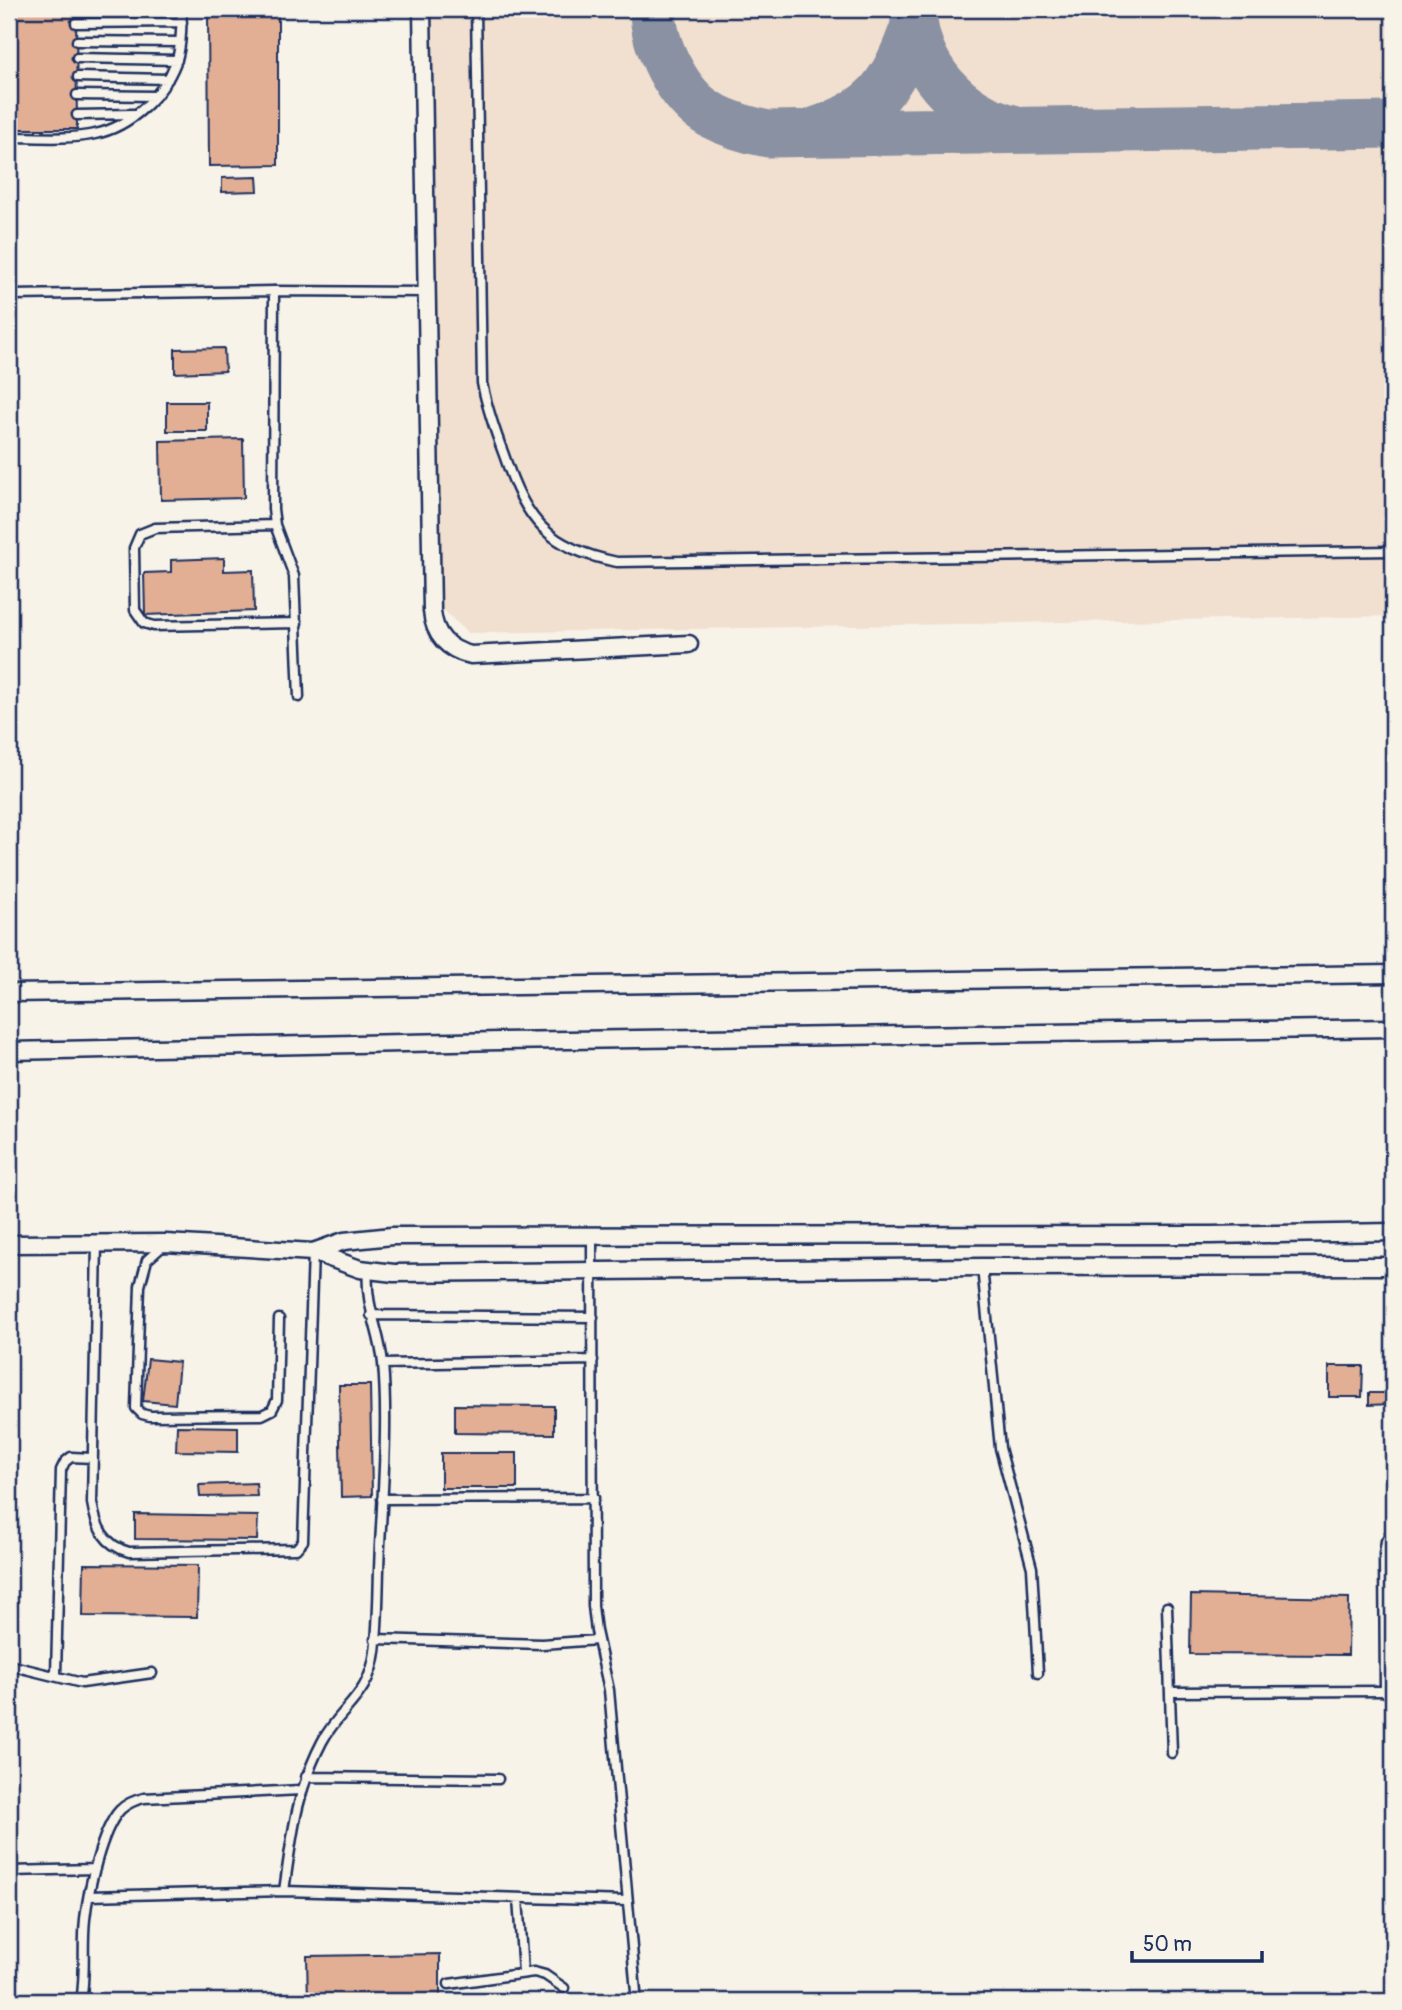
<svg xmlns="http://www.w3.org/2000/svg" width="1402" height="2010" font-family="Pangolin,sans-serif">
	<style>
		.built { fill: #f1dfcf }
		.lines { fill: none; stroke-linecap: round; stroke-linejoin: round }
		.taxiway { stroke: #8991a3; stroke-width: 47 }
		.building { fill: #e2af94; stroke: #1b2f5e; stroke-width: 2 }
		.lane-casing { stroke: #1b2f5e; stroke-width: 13 }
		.street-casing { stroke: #1b2f5e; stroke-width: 21 }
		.lane { stroke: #f7f3e8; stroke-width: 8 }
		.street { stroke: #f7f3e8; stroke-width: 16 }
	</style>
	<rect width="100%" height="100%" fill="#f7f3e8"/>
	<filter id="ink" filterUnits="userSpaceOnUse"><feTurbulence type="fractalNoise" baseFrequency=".0143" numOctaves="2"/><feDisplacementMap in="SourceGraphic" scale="14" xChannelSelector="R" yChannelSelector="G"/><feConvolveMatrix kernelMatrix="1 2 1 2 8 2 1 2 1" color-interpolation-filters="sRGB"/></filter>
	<g filter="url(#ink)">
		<!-- built -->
		<path class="built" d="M 431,9 L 1393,9 L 1393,616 L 468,633 L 437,604 Z"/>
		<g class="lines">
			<!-- taxiway -->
			<path class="taxiway" d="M 653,9 C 653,45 678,97 711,115 C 730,125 748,130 768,134 L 1393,125
				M 913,9 C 915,67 957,114 1013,128
				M 817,130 C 876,110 894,84 914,26"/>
		</g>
		<!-- building -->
		<path class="building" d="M 9,9 L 76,9 L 77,129 L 9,129 Z
			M 208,9 L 278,9 L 278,165 L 209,166 Z
			M 257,177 L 258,191 L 222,192 L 222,178 Z
			M 224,348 L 225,371 L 175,373 L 175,349 Z
			M 167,402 L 207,402 L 207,431 L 167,431 Z
			M 243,439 L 244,498 L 161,500 L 160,441 Z
			M 224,558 L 224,571 L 253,570 L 254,611 L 145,615 L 144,573 L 171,572 L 171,560 Z
			M 148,1359 L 179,1362 L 175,1404 L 143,1401 Z
			M 1329,1366 L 1363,1366 L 1362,1397 L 1329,1397 Z
			M 339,1385 L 370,1385 L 372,1496 L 341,1497 Z
			M 1369,1393 L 1391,1393 L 1391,1404 L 1369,1405 Z
			M 455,1405 L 554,1406 L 554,1434 L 455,1433 Z
			M 177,1426 L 238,1427 L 238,1452 L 176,1451 Z
			M 441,1453 L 517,1453 L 517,1488 L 441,1488 Z
			M 256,1483 L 257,1496 L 200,1497 L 199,1485 Z
			M 135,1514 L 258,1516 L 257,1540 L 135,1539 Z
			M 84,1564 L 198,1565 L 197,1617 L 83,1616 Z
			M 1191,1595 L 1349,1598 L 1348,1655 L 1190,1654 Z
			M 440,1954 L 440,2001 L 308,2001 L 307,1956 Z"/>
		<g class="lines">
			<defs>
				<path id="lane" d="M 476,9 L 482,383 C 487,408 495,431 504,455 C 526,520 547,548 617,562 L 1393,551
					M 76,23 L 182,22
					M 77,41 L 180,42
					M 77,58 L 177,60
					M 78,77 L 168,79
					M 77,95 L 155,96
					M 77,115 L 134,114
					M 9,137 C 37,137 67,140 95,134 C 130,127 163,96 176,62 C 182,46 181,26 182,9
					M 274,291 L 273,509 L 275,525 L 294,576 L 299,697
					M 12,295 L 274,291 L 427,292
					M 275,525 L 155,528 L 140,534 L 134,548 L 135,610 L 144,623 L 154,626 L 297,623
					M 592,1236 L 593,1606 L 596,1631 L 609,1690 L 636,1992
					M 97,1243 L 92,1503 C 96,1527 104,1545 129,1552 L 296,1549 L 303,1541 L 313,1252
					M 164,1245 L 147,1260 L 140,1286 L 136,1408 L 142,1414 L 150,1416 L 262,1415 L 272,1410 L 277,1400 L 279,1319
					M 982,1267 L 1000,1448 L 1032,1568 L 1038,1673
					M 371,1315 L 593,1317
					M 383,1364 L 593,1360
					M 382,1499 L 594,1498
					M 1167,1607 L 1172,1753
					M 375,1639 L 542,1644 L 598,1640
					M 9,1665 L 82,1683 L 152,1673
					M 56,1675 L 61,1470 L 65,1462 L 71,1457 L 92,1458
					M 1170,1692 L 1393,1691
					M 1385,1692 L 1384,1554 L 1386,1541 L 1393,1529
					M 306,1777 L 498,1779
					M 9,1871 L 95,1869
					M 284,1891 C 292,1836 296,1792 322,1742 C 340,1707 369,1698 375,1652 C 379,1617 378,1581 380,1545 C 383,1488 388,1421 383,1364 C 380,1330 365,1307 368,1271
					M 89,1896 L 284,1891 L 627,1901
					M 518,1898 L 523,1973
					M 449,1984 L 534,1972 L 545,1975 L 564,1988
					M 81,2001 C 86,1975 82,1946 85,1919 C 88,1892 101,1830 120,1810 C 127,1803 135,1800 144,1798 L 301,1790"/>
				<path id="street" d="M 422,9 L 432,611 C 434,635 448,650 471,655 L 689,644
					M 9,993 L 1393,974
					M 9,1051 L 501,1041 L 1393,1028
					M 9,1244 L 166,1243 L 313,1252 L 360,1269 L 394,1273 L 982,1267 L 1393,1266
					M 313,1252 L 344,1241 L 392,1236 L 1211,1235 L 1393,1232"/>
			</defs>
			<!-- lane casing -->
			<use href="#lane" class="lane-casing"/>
			<!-- street casing -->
			<use href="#street" class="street-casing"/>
			<!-- lane -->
			<use href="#lane" class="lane"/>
			<!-- street -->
			<use href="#street" class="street"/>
		</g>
	</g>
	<!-- margin -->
	<rect width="1402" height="2010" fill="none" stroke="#f7f3e8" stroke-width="35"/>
	<rect x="18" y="18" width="1367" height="1975" fill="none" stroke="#1b2f5e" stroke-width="2.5" filter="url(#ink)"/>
	<!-- scale -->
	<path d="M1132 1951v10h130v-10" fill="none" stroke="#1b2f5e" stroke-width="3.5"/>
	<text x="1143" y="1951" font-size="21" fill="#1b2f5e" stroke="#f7f3e8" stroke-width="5" paint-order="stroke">50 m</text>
</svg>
